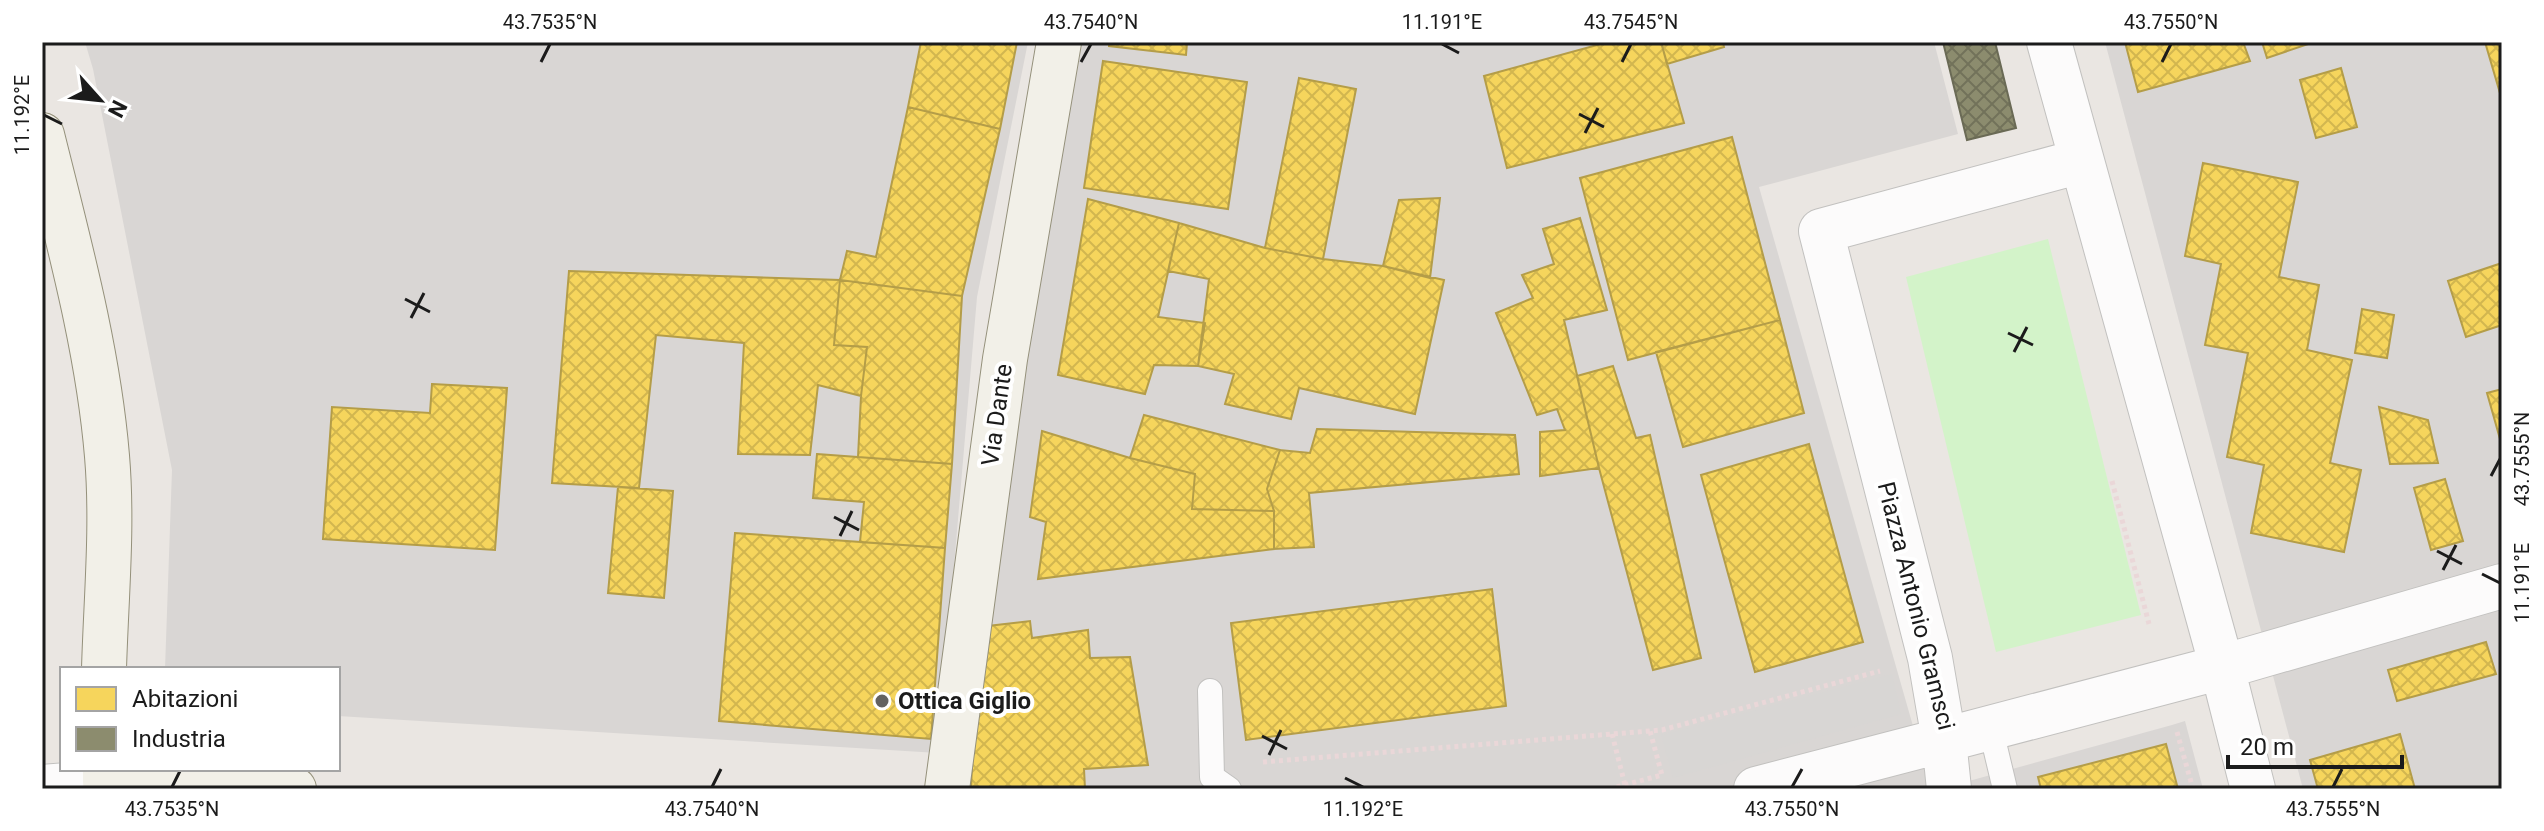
<svg xmlns="http://www.w3.org/2000/svg" width="2544" height="831" font-family="Roboto,sans-serif">
	<style>
		.residential { fill: #d9d6d4 }
		.religious { fill: #d8d6d4 }
		.park { fill: #d3f3c9 }
		.homes { fill: url(#homes-cross-hatch); stroke: #b49d48; stroke-width: 2 }
		.industry { fill: url(#industry-cross-hatch); stroke: #6a6a55; stroke-width: 2 }
		.lines { fill: none; stroke-linecap: round; stroke-linejoin: round }
		.lane-casing { stroke: #c2c1bf; stroke-width: 26 }
		.street-casing { stroke: #c2c1bf; stroke-width: 46 }
		.secondary-casing { stroke: #94907a; stroke-width: 46 }
		.path { stroke: #ead7d8; stroke-width: 5; stroke-dasharray: 4 4; stroke-linecap: butt }
		.lane { stroke: #fcfbfb; stroke-width: 24 }
		.street { stroke: #fcfbfb; stroke-width: 44 }
		.secondary { stroke: #f2f0e8; stroke-width: 44 }
		.ticks { fill: none; stroke: #1b1b1b; stroke-width: 3 }
		.poi-dot { fill: #636261; stroke: #fff; stroke-width: 3 }
		.labels { text-anchor: middle; stroke-width: 8; stroke-linejoin: round; paint-order: stroke }
		.street-label { font-size: 24px; fill: #1b1b1b; stroke: #fff }
		.poi-label { font-size: 24px; font-weight: bold; fill: #1b1b1b; stroke: #fff; text-anchor: start }
		.neatline { fill: none; stroke: #1b1b1b; stroke-width: 3 }
		.ticks-label { font-size: 20px; text-anchor: middle; fill: #1b1b1b }
	</style>
	<defs>
		<pattern id="homes-cross-hatch" width="8" height="8" patternUnits="userSpaceOnUse" patternTransform="scale(2)"><rect width="8" height="8" fill="#f6d55c"/><path d="M0 0l8 8M0 8l8-8" fill="none" stroke="#d2b64f"/></pattern>
		<pattern id="industry-cross-hatch" width="8" height="8" patternUnits="userSpaceOnUse" patternTransform="scale(2)"><rect width="8" height="8" fill="#8c8c6e"/><path d="M0 0l8 8M0 8l8-8" fill="none" stroke="#72725a"/></pattern>
	</defs>
	<rect width="100%" height="100%" fill="#eae6e2"/>
	<!-- residential -->
	<path class="residential" d="M 85,42 L 1028,42 L 977,297 L 938,753 L 338,716 L 338,669 L 165,669 L 172,470 L 93,69 Z
		M 1074,42 L 1934,42 L 1958,134 L 1759,187 L 1931,789 L 957,789 Z
		M 2105,42 L 2502,42 L 2502,789 L 2303,789 Z
		M 2185,721 L 2203,789 L 1940,789 L 2172,725 Z"/>
	<!-- religious -->
	<path class="religious" d="M 1892,674 L 1901,714 L 1673,778 L 1661,735 Z"/>
	<!-- park -->
	<path class="park" d="M 2048,239 L 2141,615 L 1996,652 L 1906,277 Z"/>
	<!-- homes -->
	<path class="homes" d="M 921,42 L 1017,42 L 1000,129 L 908,107 Z
		M 1109,42 L 1191,42 L 1187,43 L 1186,55 L 1109,46 Z
		M 1608,42 L 1661,42 L 1684,123 L 1507,168 L 1484,76 Z
		M 1661,42 L 1723,42 L 1724,47 L 1667,64 Z
		M 2125,42 L 2243,42 L 2250,61 L 2138,92 Z
		M 2262,42 L 2314,42 L 2267,58 Z
		M 2485,42 L 2502,42 L 2502,100 Z
		M 1103,61 L 1247,82 L 1228,209 L 1084,188 Z
		M 2341,68 L 2357,127 L 2316,138 L 2300,80 Z
		M 1299,78 L 1356,89 L 1323,259 L 1265,248 Z
		M 908,107 L 1000,129 L 962,296 L 840,280 L 847,251 L 876,257 Z
		M 1732,137 L 1780,320 L 1628,360 L 1580,178 Z
		M 2203,163 L 2298,182 L 2279,277 L 2319,285 L 2307,350 L 2352,360 L 2330,463 L 2361,470 L 2344,552 L 2251,533 L 2264,465 L 2227,457 L 2248,353 L 2205,345 L 2221,264 L 2185,256 Z
		M 1440,198 L 1430,278 L 1383,266 L 1399,200 Z
		M 1088,199 L 1179,223 L 1158,317 L 1205,323 L 1198,366 L 1154,365 L 1145,394 L 1058,375 Z
		M 1580,218 L 1607,310 L 1564,320 L 1599,468 L 1540,476 L 1540,432 L 1565,430 L 1557,409 L 1537,415 L 1496,313 L 1533,298 L 1522,275 L 1554,264 L 1543,229 Z
		M 1179,223 L 1265,248 L 1323,259 L 1383,266 L 1444,280 L 1415,414 L 1299,388 L 1291,419 L 1225,404 L 1234,374 L 1198,366 L 1209,279 L 1168,271 Z
		M 2502,263 L 2502,325 L 2466,337 L 2448,281 Z
		M 569,271 L 840,280 L 834,345 L 867,347 L 861,396 L 818,385 L 810,455 L 738,454 L 744,343 L 656,335 L 639,488 L 552,483 Z
		M 840,280 L 962,296 L 952,464 L 858,457 L 861,396 L 867,347 L 834,345 Z
		M 2362,309 L 2394,315 L 2387,358 L 2355,353 Z
		M 1780,320 L 1804,413 L 1683,447 L 1656,352 Z
		M 1613,366 L 1636,438 L 1650,435 L 1701,658 L 1653,670 L 1599,468 L 1577,376 Z
		M 432,384 L 507,388 L 495,550 L 323,539 L 332,407 L 430,413 Z
		M 2502,389 L 2502,446 L 2487,393 Z
		M 2379,407 L 2428,420 L 2438,463 L 2390,464 Z
		M 1144,415 L 1280,450 L 1267,489 L 1274,511 L 1192,509 L 1195,474 L 1130,458 Z
		M 1317,429 L 1515,435 L 1519,474 L 1309,493 L 1314,547 L 1274,549 L 1274,511 L 1267,489 L 1280,450 L 1310,453 Z
		M 1042,431 L 1130,458 L 1195,474 L 1192,509 L 1274,511 L 1274,549 L 1038,579 L 1046,522 L 1030,517 Z
		M 1809,444 L 1863,642 L 1755,672 L 1701,475 Z
		M 817,454 L 952,464 L 945,548 L 860,542 L 864,502 L 813,498 Z
		M 2445,479 L 2463,541 L 2431,550 L 2414,488 Z
		M 618,487 L 673,491 L 664,598 L 608,593 Z
		M 735,533 L 945,548 L 931,739 L 719,721 Z
		M 1492,589 L 1506,706 L 1246,740 L 1231,623 Z
		M 1030,621 L 1032,638 L 1088,630 L 1090,658 L 1130,657 L 1148,765 L 1084,769 L 1085,789 L 971,789 L 976,673 L 988,626 Z
		M 2486,642 L 2496,674 L 2397,701 L 2388,670 Z
		M 2400,734 L 2415,789 L 2318,789 L 2310,760 Z
		M 2166,744 L 2178,789 L 2041,789 L 2038,777 Z"/>
	<!-- industry -->
	<path class="industry" d="M 1943,42 L 1995,42 L 2016,128 L 1967,140 Z"/>
	<g class="lines">
		<defs>
			<path id="lane" d="M 1210,691 L 1212,777 L 1229,789
				M 1990,726 L 2005,789"/>
			<path id="street" d="M 2049,42 L 2222,667 L 2253,789
				M 2081,161 L 1821,231 L 1930,658 L 1944,740 L 2222,667 L 2502,586
				M 42,787 L 105,782
				M 1756,789 L 1944,740 L 1949,789"/>
			<path id="secondary" d="M 42,135 C 68,240 98,348 107,456 C 113,526 106,599 104,669
				M 105,769 L 105,782 L 175,782 L 294,789
				M 947,789 L 1005,359 L 1059,42"/>
		</defs>
		<!-- lane casing -->
		<use href="#lane" class="lane-casing"/>
		<!-- street casing -->
		<use href="#street" class="street-casing"/>
		<!-- secondary casing -->
		<use href="#secondary" class="secondary-casing"/>
		<!-- path -->
		<path class="path" d="M 2112,481 L 2149,624
			M 2177,732 L 2193,789
			M 1612,734 L 1625,785
			M 1263,762 L 1662,730 L 1880,671
			M 1609,789 L 1662,775 L 1650,731"/>
		<!-- lane -->
		<use href="#lane" class="lane"/>
		<!-- street -->
		<use href="#street" class="street"/>
		<!-- secondary -->
		<use href="#secondary" class="secondary"/>
	</g>
	<!-- ticks -->
	<path class="ticks" d="M 1442,44 L 1459,53M 541,62 L 550,44M 1081,62 L 1091,44M 1622,62 L 1631,44M 2162,62 L 2171,44M 1579,114 L 1604,127M 44,115 L 62,124M 1585,133 L 1598,108M 405,299 L 430,312M 411,318 L 424,293M 2008,333 L 2033,345M 2014,352 L 2027,327M 2491,476 L 2500,459M 834,517 L 859,530M 840,536 L 852,511M 2437,551 L 2462,564M 2443,570 L 2456,545M 2482,574 L 2500,583M 1262,736 L 1287,749M 1269,755 L 1281,730M 1345,778 L 1363,787M 172,787 L 181,769M 712,787 L 721,769M 1792,787 L 1802,769M 2333,787 L 2342,769"/>
	<!-- markers -->
	<circle class="poi-dot" cx="882" cy="701" r="8"/>
	<g class="labels">
		<!-- street labels -->
		<g class="street-label">
			<text transform="translate(997 415) rotate(-82)" y="8">Via Dante</text>
			<text transform="translate(1916 606) rotate(76)" y="8">Piazza Antonio Gramsci</text>
		</g>
		<!-- poi labels -->
		<g class="poi-label">
			<text x="898" y="709">Ottica Giglio</text>
		</g>
	</g>
	<!-- border -->
	<rect width="2544" height="831" fill="none" stroke="#ffffff" stroke-width="88"/>
	<!-- legend -->
	<rect x="60" y="667" width="280" height="104" fill="#ffffff" stroke="#a4a4a4" stroke-width="2"/>
	<rect x="76" y="687" width="40" height="24" fill="#f6d55c" stroke="#a4a4a4" stroke-width="2"/>
	<text x="132" y="707" font-size="24" fill="#1b1b1b">Abitazioni</text>
	<rect x="76" y="727" width="40" height="24" fill="#8c8c6e" stroke="#a4a4a4" stroke-width="2"/>
	<text x="132" y="747" font-size="24" fill="#1b1b1b">Industria</text>
	<!-- north arrow -->
	<g transform="translate(100 100) rotate(117)" stroke="#ffffff" stroke-width="6" paint-order="stroke">
	<path d="M0-6L14 30L0 20L-14 30Z" fill="#1b1b1b"/>
	<text y="-12" font-size="22" font-weight="bold" text-anchor="middle" fill="#1b1b1b">N</text>
	</g>
	<!-- scale -->
	<path d="M2228 755v12h174v-12" fill="none" stroke="#1b1b1b" stroke-width="4"/>
	<text x="2240" y="755" font-size="24" fill="#1b1b1b" stroke="#ffffff" stroke-width="6" paint-order="stroke">20 m</text>
	<rect x="44" y="44" width="2456" height="743" class="neatline"/>
	<g class="ticks-label">
		<text x="550" y="29">43.7535°N</text>
		<text x="1091" y="29">43.7540°N</text>
		<text x="1442" y="29">11.191°E</text>
		<text x="1631" y="29">43.7545°N</text>
		<text x="2171" y="29">43.7550°N</text>
		<text transform="translate(22 115) rotate(-90)" y="7">11.192°E</text>
		<text transform="translate(2522 459) rotate(-90)" y="7">43.7555°N</text>
		<text transform="translate(2522 583) rotate(-90)" y="7">11.191°E</text>
		<text x="172" y="816">43.7535°N</text>
		<text x="712" y="816">43.7540°N</text>
		<text x="1363" y="816">11.192°E</text>
		<text x="1792" y="816">43.7550°N</text>
		<text x="2333" y="816">43.7555°N</text>
	</g>
</svg>
